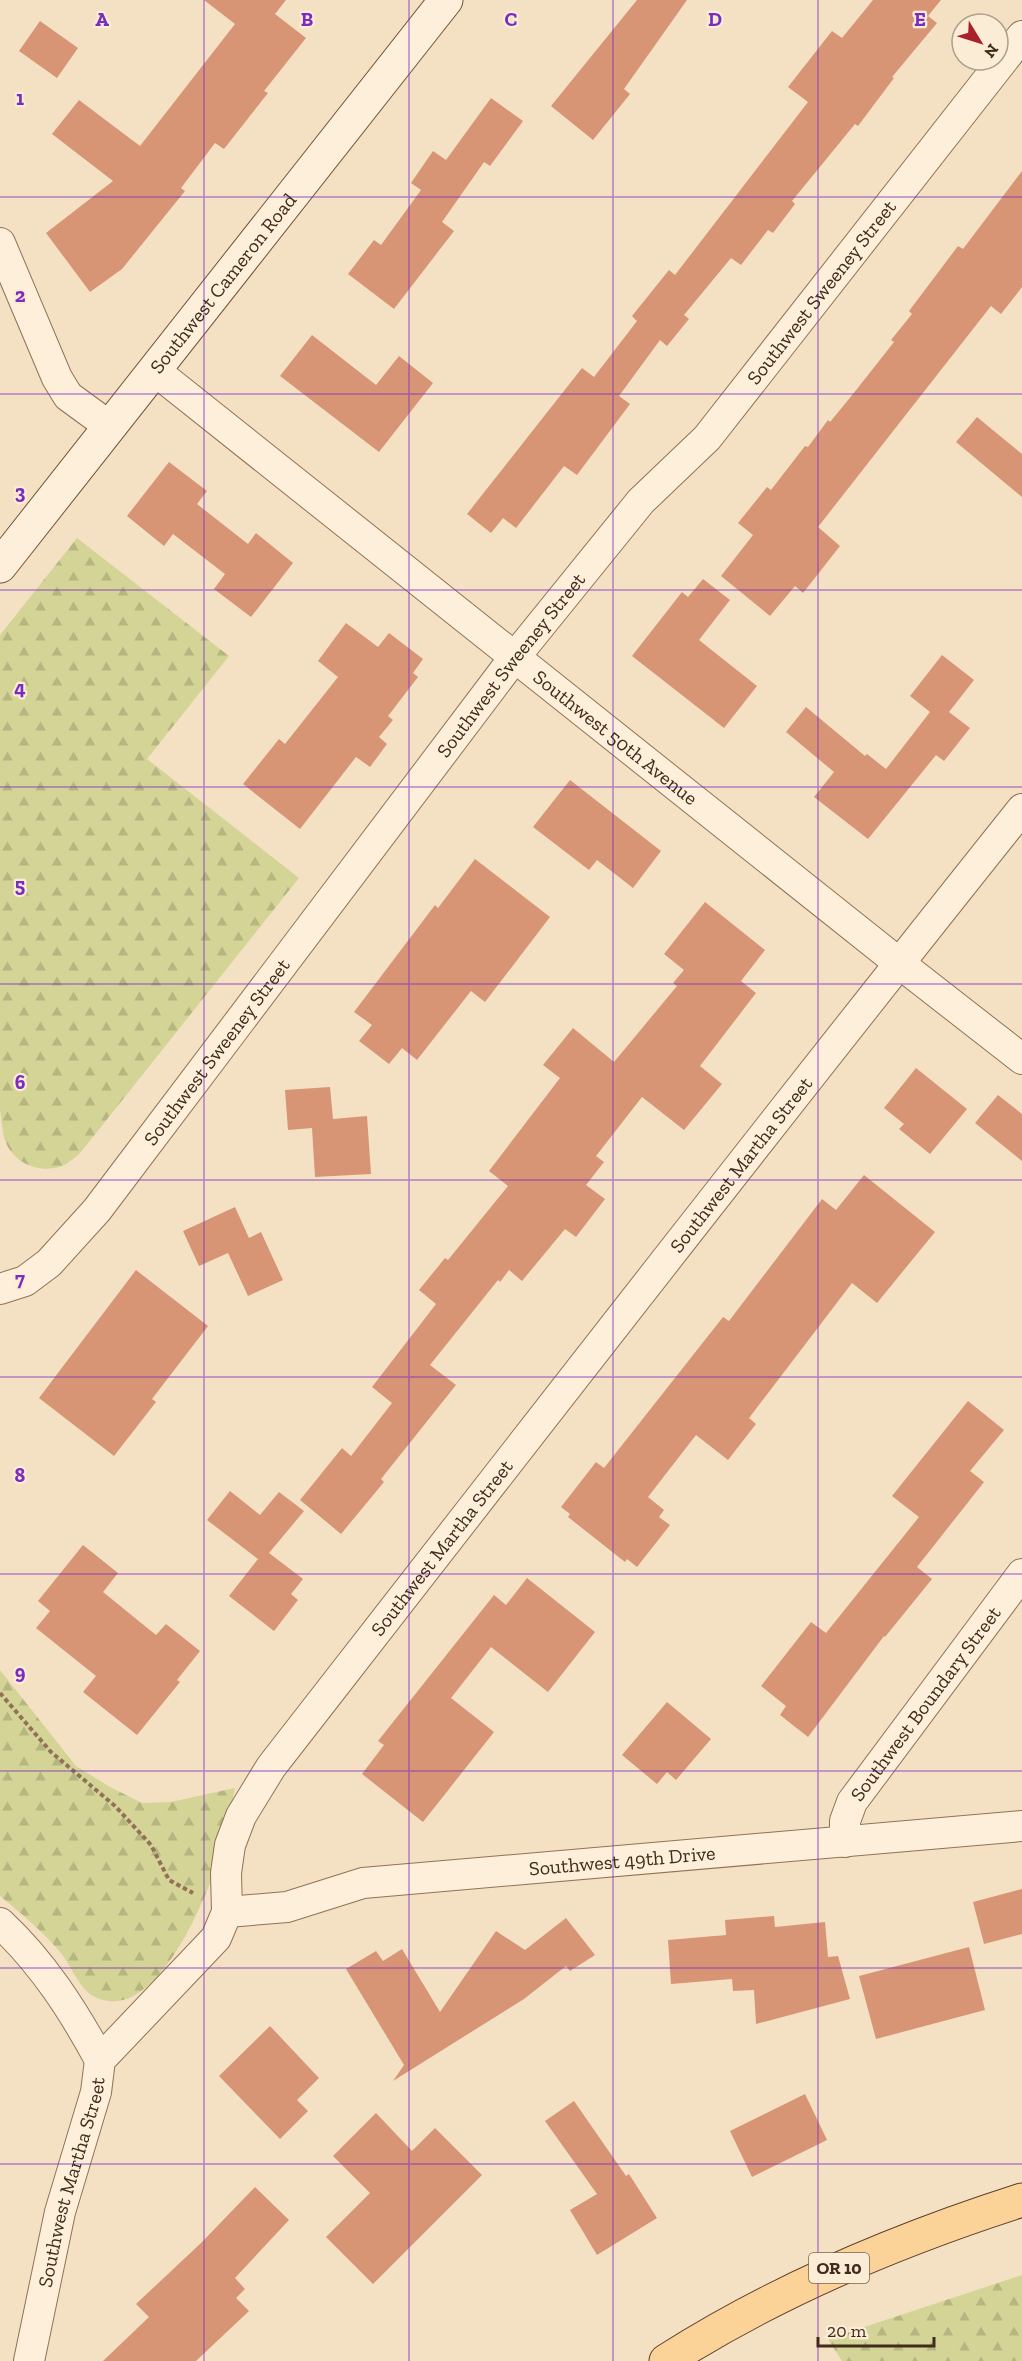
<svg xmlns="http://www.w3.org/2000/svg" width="1022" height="2361" font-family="'Zilla Slab',serif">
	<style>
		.forest { fill: url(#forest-firs) }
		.building { fill: #d79575 }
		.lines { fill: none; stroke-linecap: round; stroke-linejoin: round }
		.street-casing { stroke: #927157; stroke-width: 32 }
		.secondary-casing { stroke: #74523a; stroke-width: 35 }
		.primary-casing { stroke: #5f3f2c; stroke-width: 35 }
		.path { stroke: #927157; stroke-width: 4; stroke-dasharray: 4.5 3; stroke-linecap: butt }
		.street { stroke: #fdefd9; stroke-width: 30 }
		.secondary { stroke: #fdefd9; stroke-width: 33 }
		.primary { stroke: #fbd398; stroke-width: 33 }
		.grid { fill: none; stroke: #7b2cbf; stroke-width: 1.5; stroke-opacity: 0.55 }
		.labels { text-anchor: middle; stroke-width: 4.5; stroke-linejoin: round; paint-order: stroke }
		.shield { fill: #faecd5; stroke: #786554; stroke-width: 1.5 }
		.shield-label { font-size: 18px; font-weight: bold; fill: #402b1d }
		.street-label { font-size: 20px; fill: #402b1d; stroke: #faecd5 }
		.grid-label { font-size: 20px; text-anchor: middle; font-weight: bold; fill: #7b2cbf; stroke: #faecd5; stroke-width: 4.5; stroke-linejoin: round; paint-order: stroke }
	</style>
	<defs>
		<pattern id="forest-firs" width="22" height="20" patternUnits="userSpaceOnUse" patternTransform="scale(1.5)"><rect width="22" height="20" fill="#d3d496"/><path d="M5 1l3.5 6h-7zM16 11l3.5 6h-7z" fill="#b6b681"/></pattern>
	</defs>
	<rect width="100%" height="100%" fill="#f4e1c4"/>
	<!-- forest -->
	<path class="forest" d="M 77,538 L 229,656 L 147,759 L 299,878 L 81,1152 C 76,1157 69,1163 62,1166 C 41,1174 15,1164 6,1143 C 2,1133 2,1121 0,1110 L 0,635 Z
		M 0,1670 L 76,1766 L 110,1787 L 142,1803 L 171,1802 L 235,1788 C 231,1806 229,1825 224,1842 C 212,1886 157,2031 93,1996 C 78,1987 71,1965 60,1952 C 42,1931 22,1914 0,1896 Z
		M 1022,2275 L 1022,2361 L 842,2361 L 828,2339 Z"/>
	<!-- building -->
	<path class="building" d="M 204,0 L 286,0 L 275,14 L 306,38 L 264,91 L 268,93 L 224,149 L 215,143 L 181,188 L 185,191 L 122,269 L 90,292 L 46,233 L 113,181 L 52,134 L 79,100 L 140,146 L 235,24 Z
		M 637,0 L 687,0 L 624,89 L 630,94 L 593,140 L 551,106 Z
		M 873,0 L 941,0 L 928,16 L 937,23 L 892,77 L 894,78 L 858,126 L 855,124 L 792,201 L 795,204 L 773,233 L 768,230 L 741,265 L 731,258 L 684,315 L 689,319 L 667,346 L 660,340 L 619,396 L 630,404 L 577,475 L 564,466 L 516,528 L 503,518 L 491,533 L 467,514 L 582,368 L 594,377 L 637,321 L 632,316 L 669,270 L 675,275 L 808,102 L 788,87 L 832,31 L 842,38 Z
		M 40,21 L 78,48 L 57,78 L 19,51 Z
		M 491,98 L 523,121 L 490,166 L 484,162 L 442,222 L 454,231 L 394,309 L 348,274 L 374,240 L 381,245 L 421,190 L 411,183 L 433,151 L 446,160 Z
		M 1022,171 L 1022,287 L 1001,314 L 991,306 L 818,527 L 840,546 L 803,593 L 795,586 L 770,616 L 721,576 L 753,535 L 738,523 L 767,487 L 771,490 L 805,446 L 808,447 L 828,420 L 830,422 L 853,394 L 894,342 L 891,340 L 912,314 L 909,311 L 958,246 L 963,249 Z
		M 312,335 L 376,385 L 399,356 L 433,383 L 379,452 L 280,376 Z
		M 977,417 L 1022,454 L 1022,497 L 956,442 Z
		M 169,462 L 207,491 L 197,504 L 248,544 L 256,533 L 293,563 L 251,617 L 214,589 L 225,574 L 173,534 L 164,546 L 127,516 Z
		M 703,579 L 730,600 L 699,640 L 757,686 L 724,728 L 632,656 L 682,592 L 688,597 Z
		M 346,623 L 378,647 L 389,633 L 423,659 L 413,673 L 418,677 L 388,716 L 393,720 L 379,737 L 387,744 L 370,767 L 356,757 L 300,829 L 243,784 L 279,739 L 285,744 L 338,677 L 318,661 Z
		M 942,655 L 974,680 L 949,712 L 970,728 L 944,761 L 936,755 L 868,839 L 814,797 L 834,772 L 786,732 L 806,707 L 865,756 L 867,754 L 886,769 L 930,712 L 910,696 Z
		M 570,780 L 661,851 L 633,888 L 597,860 L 589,870 L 533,827 Z
		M 475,859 L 550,917 L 485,1002 L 471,991 L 417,1060 L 402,1048 L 389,1064 L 359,1041 L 372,1025 L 354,1012 L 435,905 L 438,908 Z
		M 705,902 L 765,950 L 741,981 L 756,993 L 700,1066 L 722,1084 L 684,1130 L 642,1097 L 596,1156 L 604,1162 L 586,1185 L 605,1199 L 576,1237 L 565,1229 L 522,1281 L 509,1270 L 500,1282 L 498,1280 L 430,1365 L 456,1385 L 381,1479 L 384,1482 L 341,1534 L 300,1500 L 342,1448 L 351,1456 L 392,1403 L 372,1387 L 436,1304 L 419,1290 L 445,1258 L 448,1260 L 508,1186 L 489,1171 L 560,1078 L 543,1065 L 573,1028 L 614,1062 L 677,986 L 673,983 L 684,970 L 664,954 Z
		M 916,1068 L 967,1109 L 930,1154 L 899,1129 L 904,1124 L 884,1108 Z
		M 330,1087 L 333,1119 L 367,1116 L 371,1174 L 315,1177 L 312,1128 L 288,1130 L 285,1090 Z
		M 998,1095 L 1022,1114 L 1022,1161 L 975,1123 Z
		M 864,1175 L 935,1232 L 877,1303 L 852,1283 L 749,1418 L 756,1424 L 728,1460 L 696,1435 L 648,1497 L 664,1510 L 659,1517 L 670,1525 L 637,1567 L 627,1559 L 625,1562 L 568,1517 L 570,1514 L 561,1507 L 596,1462 L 604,1468 L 723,1317 L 729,1321 L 822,1199 L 836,1210 Z
		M 235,1207 L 249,1238 L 261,1232 L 283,1280 L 248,1296 L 228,1253 L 199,1266 L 183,1231 Z
		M 136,1270 L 208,1326 L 152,1399 L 156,1402 L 114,1456 L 39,1398 Z
		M 968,1401 L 1004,1430 L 970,1471 L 984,1482 L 917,1567 L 932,1579 L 885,1637 L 884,1636 L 808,1737 L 780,1715 L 786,1706 L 761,1686 L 811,1622 L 826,1633 L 919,1517 L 892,1496 Z
		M 230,1491 L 260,1515 L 279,1492 L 304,1511 L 269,1553 L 303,1579 L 291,1594 L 298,1600 L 274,1631 L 229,1596 L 258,1559 L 207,1520 Z
		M 83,1545 L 118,1573 L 103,1592 L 156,1635 L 166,1624 L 200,1651 L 177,1680 L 180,1682 L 137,1735 L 83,1692 L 96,1676 L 36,1628 L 50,1611 L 38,1601 Z
		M 527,1578 L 595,1632 L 548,1692 L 491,1647 L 451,1698 L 494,1732 L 423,1822 L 362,1774 L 384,1745 L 378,1741 L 494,1595 L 506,1605 Z
		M 667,1702 L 711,1739 L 676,1780 L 667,1772 L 657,1784 L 622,1755 Z
		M 1022,1889 L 1022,1934 L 984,1944 L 973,1902 Z
		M 774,1916 L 775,1927 L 825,1922 L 828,1957 L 838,1956 L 850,1999 L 756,2024 L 754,1990 L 733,1991 L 732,1979 L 671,1984 L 668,1940 L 726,1935 L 725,1920 Z
		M 566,1918 L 595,1955 L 570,1971 L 566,1966 L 524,1999 L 393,2081 L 404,2065 L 346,1969 L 376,1951 L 383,1961 L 402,1949 L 440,2012 L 496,1931 L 525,1950 Z
		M 969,1947 L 985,2010 L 876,2039 L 859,1976 Z
		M 270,2026 L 319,2078 L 297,2100 L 308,2111 L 280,2139 L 219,2076 Z
		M 805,2094 L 827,2140 L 752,2177 L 730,2131 Z
		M 574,2101 L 626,2176 L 629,2174 L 657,2218 L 597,2255 L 570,2210 L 597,2194 L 545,2121 Z
		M 376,2113 L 412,2151 L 435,2128 L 482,2175 L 373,2284 L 326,2237 L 370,2193 L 333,2156 Z
		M 255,2187 L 289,2220 L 235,2278 L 245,2289 L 236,2298 L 249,2311 L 196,2361 L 103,2361 L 149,2317 L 136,2304 L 201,2243 Z"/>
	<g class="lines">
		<defs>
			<g id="street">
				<path d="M 0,243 L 57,378 L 68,396 L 109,426"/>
				<path id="s1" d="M 154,370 L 899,963 L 1022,1059"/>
				<path id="s2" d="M 0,1289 L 25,1281 L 49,1263 L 97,1210 L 514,658 L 641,501 L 707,438 L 1022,36"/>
				<path id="s3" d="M 845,1842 L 845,1821 L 852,1802 L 1022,1574"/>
				<path id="s4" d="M 227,1912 L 287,1907 L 363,1883 L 1022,1826"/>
				<path d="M 0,1923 C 42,1962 73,2010 100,2060"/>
				<path id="s5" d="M 29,2361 L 60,2212 L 96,2092 L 100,2060 L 216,1938 L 227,1912 L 226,1873 L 230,1845 L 241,1816 L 271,1767 C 520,1447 769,1126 1022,809"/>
			</g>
			<g id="secondary">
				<path id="s6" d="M 0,566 L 446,0"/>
			</g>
			<path id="primary" d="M 666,2361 C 777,2290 897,2240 1022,2200"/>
		</defs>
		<!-- street casing -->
		<use href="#street" class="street-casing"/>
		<!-- secondary casing -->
		<use href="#secondary" class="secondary-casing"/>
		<!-- primary casing -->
		<use href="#primary" class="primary-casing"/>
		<!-- path -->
		<path class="path" d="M 0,1693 L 51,1752 L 115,1806 L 151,1845 L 169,1880 L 193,1893"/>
		<!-- street -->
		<use href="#street" class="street"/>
		<!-- secondary -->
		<use href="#secondary" class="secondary"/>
		<!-- primary -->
		<use href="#primary" class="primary"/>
	</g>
	<!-- grid -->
	<path class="grid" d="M 204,0 L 204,2361M 409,0 L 409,2361M 613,0 L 613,2361M 818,0 L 818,2361M 0,197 L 1022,197M 0,394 L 1022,394M 0,590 L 1022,590M 0,787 L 1022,787M 0,984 L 1022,984M 0,1180 L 1022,1180M 0,1377 L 1022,1377M 0,1574 L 1022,1574M 0,1771 L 1022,1771M 0,1968 L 1022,1968M 0,2164 L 1022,2164"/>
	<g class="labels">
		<!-- shield labels -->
		<rect class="shield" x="809" y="2253" width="60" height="30" rx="4.5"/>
		<g class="shield-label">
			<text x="839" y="2274">OR 10</text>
		</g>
		<!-- street labels -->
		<g class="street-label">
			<text dy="7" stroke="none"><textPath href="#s6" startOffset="360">Southwest Cameron Road</textPath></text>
			<text dy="7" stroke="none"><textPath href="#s2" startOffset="1298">Southwest Sweeney Street</textPath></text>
			<text dy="7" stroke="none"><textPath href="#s2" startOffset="812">Southwest Sweeney Street</textPath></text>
			<text dy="7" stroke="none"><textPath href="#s1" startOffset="590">Southwest 50th Avenue</textPath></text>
			<text dy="7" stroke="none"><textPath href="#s2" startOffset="326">Southwest Sweeney Street</textPath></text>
			<text dy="7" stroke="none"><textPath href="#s5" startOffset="1426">Southwest Martha Street</textPath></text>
			<text dy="7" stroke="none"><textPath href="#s5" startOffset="940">Southwest Martha Street</textPath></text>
			<text dy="7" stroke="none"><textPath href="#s3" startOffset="164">Southwest Boundary Street</textPath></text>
			<text dy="7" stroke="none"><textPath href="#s4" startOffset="400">Southwest 49th Drive</textPath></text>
			<text dy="7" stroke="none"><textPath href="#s5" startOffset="184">Southwest Martha Street</textPath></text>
		</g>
	</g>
	<g class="grid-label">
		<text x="102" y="26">A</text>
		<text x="307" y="26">B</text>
		<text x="511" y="26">C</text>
		<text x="715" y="26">D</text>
		<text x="920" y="26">E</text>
		<text x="20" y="105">1</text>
		<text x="20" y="302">2</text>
		<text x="20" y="499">3</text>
		<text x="20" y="695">4</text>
		<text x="20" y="892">5</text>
		<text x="20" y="1089">6</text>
		<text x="20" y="1286">7</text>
		<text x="20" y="1482">8</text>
		<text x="20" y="1679">9</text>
	</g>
	<!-- north arrow -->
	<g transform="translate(980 42) rotate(128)"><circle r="28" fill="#faecd5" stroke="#b09f8b" stroke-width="1.5"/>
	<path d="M0-4.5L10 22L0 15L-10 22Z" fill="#a91f2c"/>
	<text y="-9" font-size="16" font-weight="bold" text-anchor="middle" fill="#402b1d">N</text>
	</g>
	<!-- scale -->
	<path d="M818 2337v9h116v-9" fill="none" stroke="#402b1d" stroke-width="3"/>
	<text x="827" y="2337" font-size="18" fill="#402b1d" stroke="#faecd5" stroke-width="4.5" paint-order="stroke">20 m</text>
</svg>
